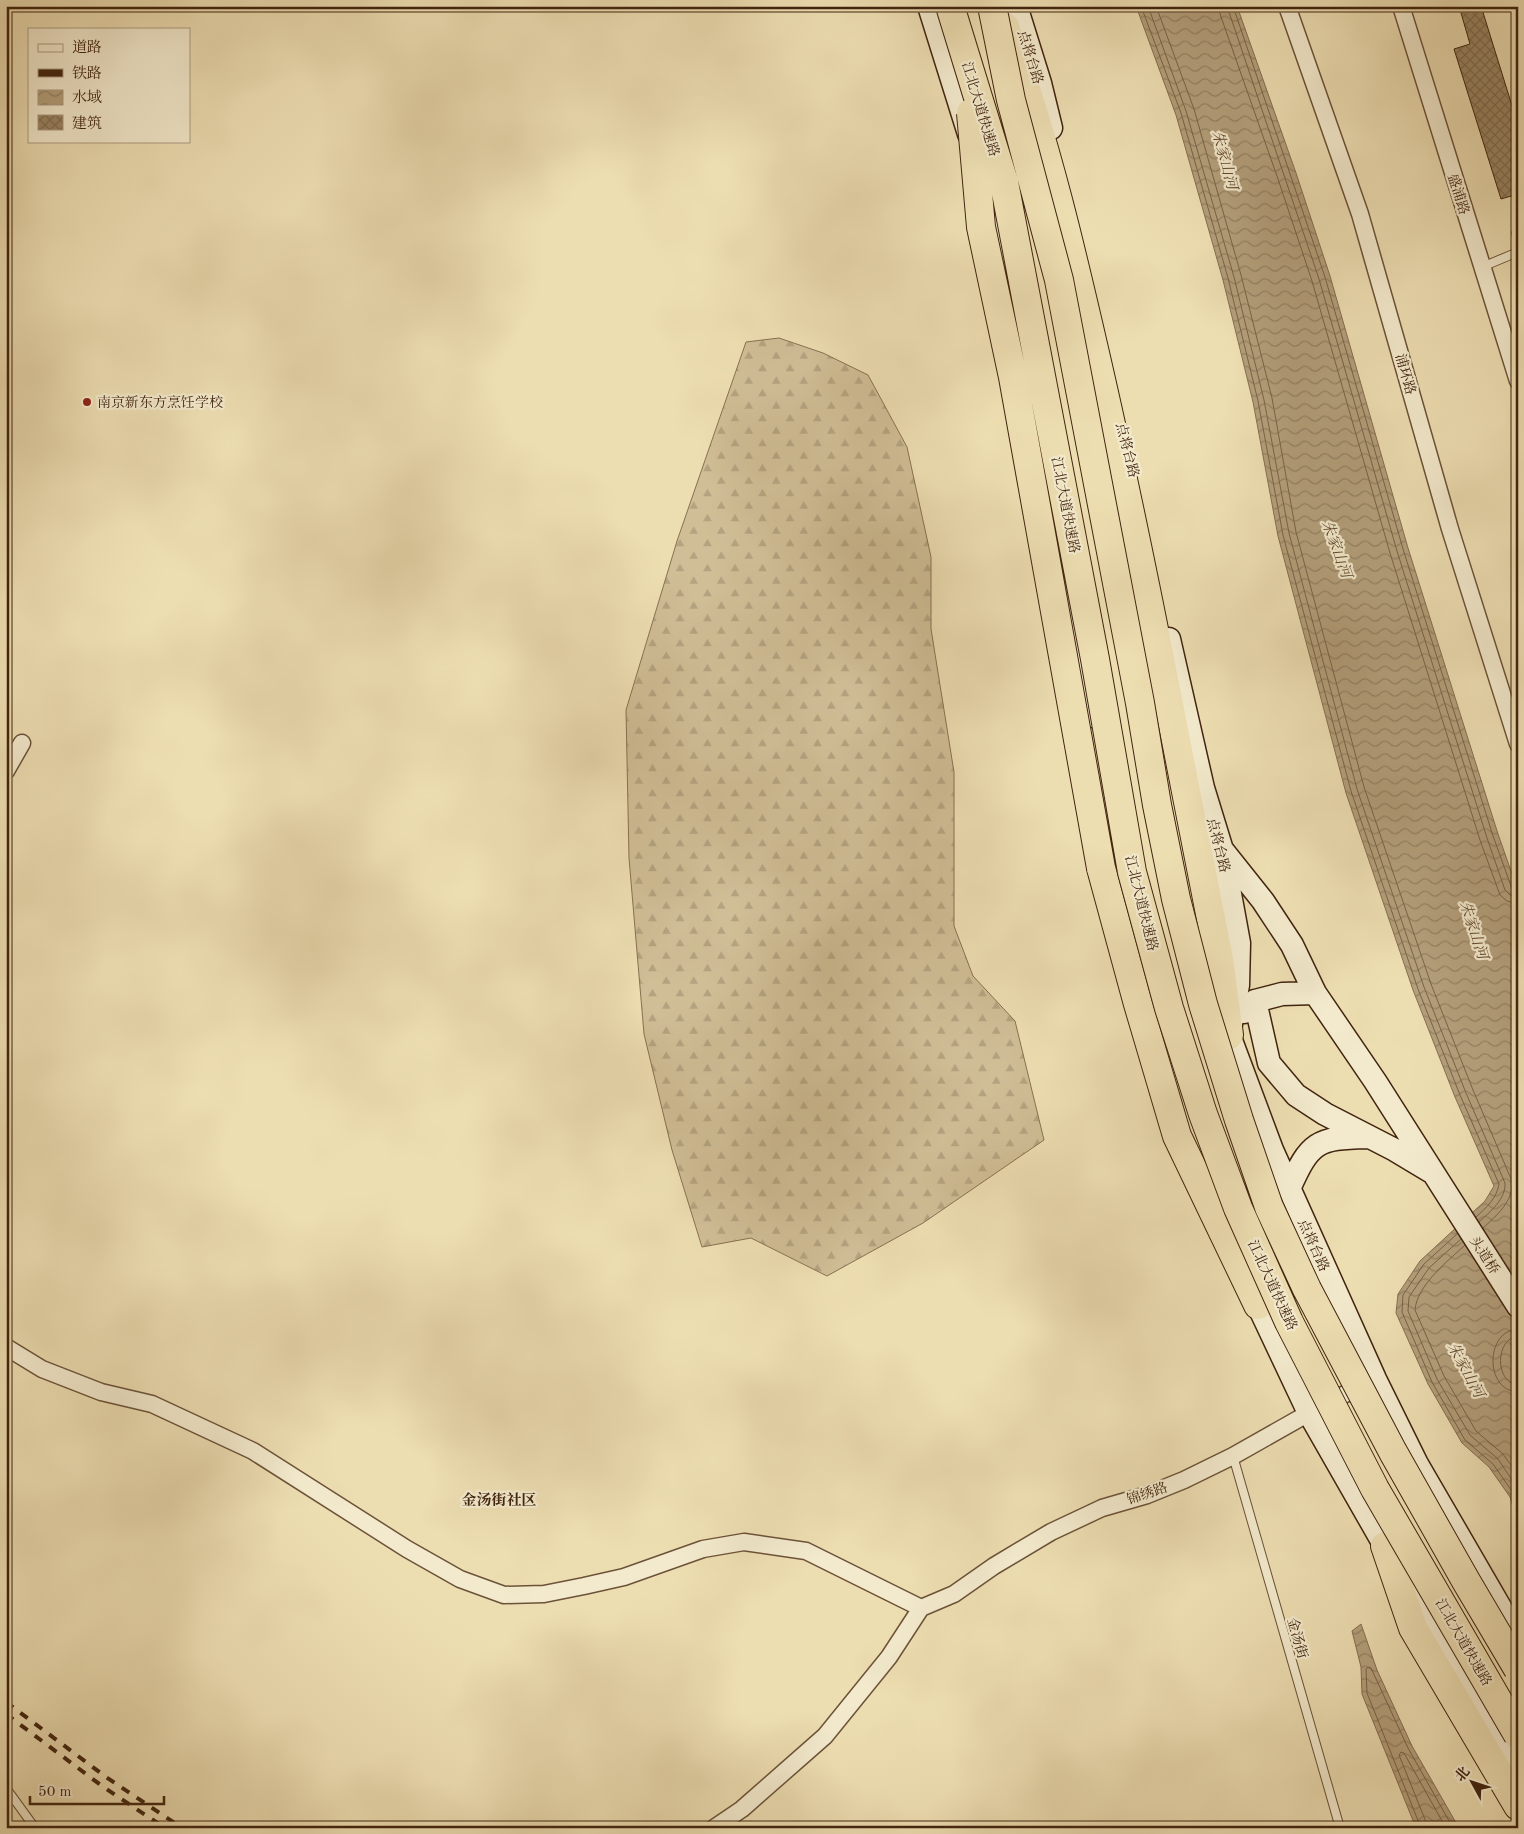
<svg xmlns="http://www.w3.org/2000/svg" width="1524" height="1834" font-family="'Old Standard TT','Noto Serif SC',serif">
	<style>
		.forest { fill: url(#forest-firs); stroke: #887152 }
		.water { fill: url(#water-waves); stroke: #856e50 }
		.lines { fill: none; stroke-linecap: round; stroke-linejoin: round }
		.shore { stroke: #7a6245; stroke-width: 1 }
		.building { fill: url(#building-cross-hatch); stroke: #41240f }
		.lane-casing { stroke: #6c5238; stroke-width: 10 }
		.street-casing { stroke: #6c5238; stroke-width: 19 }
		.secondary-casing { stroke: #41240f; stroke-width: 25 }
		.highway-casing { stroke: #41240f; stroke-width: 30 }
		.lane { stroke: #f3eacd; stroke-width: 8 }
		.street { stroke: #f3eacd; stroke-width: 16 }
		.secondary { stroke: #f3eacd; stroke-width: 22 }
		.highway { stroke: #eddeb2; stroke-width: 28 }
		.rail { stroke: #41240f; stroke-width: 4; stroke-dasharray: 9 9; stroke-linecap: butt }
		.highway-bridge-casing { stroke: #41240f; stroke-width: 30; stroke-linecap: butt }
		.highway-bridge { stroke: #eddeb2; stroke-width: 28 }
		.poi-dot { fill: #8f2418; stroke: #f3eacd; stroke-width: 2 }
		.labels { text-anchor: middle; stroke-width: 4.5; stroke-linejoin: round; paint-order: stroke }
		.street-label { font-size: 14px; fill: #41240f; stroke: #f3eacd }
		.poi-label { font-size: 14px; fill: #41240f; stroke: #f3eacd; text-anchor: start }
		.water-label { font-size: 15px; font-style: italic; fill: #63492f; stroke: #f3eacd }
		.neighbourhood-label { font-size: 15px; font-weight: bold; fill: #41240f; stroke: #f3eacd }
	</style>
	<defs>
		<pattern id="forest-firs" width="22" height="20" patternUnits="userSpaceOnUse" patternTransform="scale(1.25)"><rect width="22" height="20" fill="#d0be96"/><path d="M5 1l3.5 6h-7zM16 11l3.5 6h-7z" fill="#b4a380"/></pattern>
		<pattern id="water-waves" width="16" height="10" patternUnits="userSpaceOnUse" patternTransform="scale(1.25)"><rect width="16" height="10" fill="#b39f7b"/><path d="M0 5q4-4 8 0t8 0" fill="none" stroke="#938163"/></pattern>
		<pattern id="building-cross-hatch" width="8" height="8" patternUnits="userSpaceOnUse" patternTransform="scale(1.25)"><rect width="8" height="8" fill="#9a8564"/><path d="M0 0l8 8M0 8l8-8" fill="none" stroke="#7f6d51"/></pattern>
	</defs>
	<rect width="100%" height="100%" fill="#eddeb2"/>
	<filter id="stains"><feTurbulence type="fractalNoise" baseFrequency=".004" numOctaves="4"/><feColorMatrix values="0 0 0 0 .2 0 0 0 0 .09 0 0 0 0 .02 0 0 0 .5 -.17"/></filter>
	<radialGradient id="worn" r=".72"><stop offset=".6" stop-color="#630" stop-opacity="0"/><stop offset="1" stop-color="#630" stop-opacity=".3"/></radialGradient>
	<!-- forest -->
	<path class="forest" d="M 779,338 L 823,353 L 868,375 L 907,447 L 931,557 L 931,629 L 954,772 L 954,926 L 973,976 L 1015,1021 L 1044,1140 L 923,1223 L 827,1276 L 751,1238 L 702,1247 L 672,1150 L 644,1034 L 629,858 L 626,710 L 677,541 L 746,342 Z"/>
	<!-- water -->
	<path class="water" d="M 1136,6 L 1237,6 L 1296,173 L 1330,276 L 1408,548 L 1498,834 L 1518,891 L 1518,1345 C 1511,1354 1510,1366 1518,1376 L 1518,1524 L 1510,1497 L 1489,1467 L 1462,1443 L 1428,1384 L 1396,1313 L 1398,1294 L 1420,1261 L 1485,1201 L 1494,1186 L 1455,1097 L 1413,990 L 1346,793 L 1278,536 L 1253,402 L 1223,280 L 1176,115 Z
		M 1361,1624 L 1377,1670 L 1412,1746 L 1459,1828 L 1416,1828 L 1362,1694 L 1361,1667 L 1352,1631 Z"/>
	<g class="lines">
		<!-- shore -->
		<path class="shore" d="M 1141,6 L 1181,113 L 1228,278 L 1258,401 L 1283,535 L 1351,791 L 1418,989 L 1460,1095 L 1499,1184 C 1497,1198 1486,1208 1476,1217
			M 1148,6 L 1186,111 L 1234,277 L 1264,400 L 1289,533 L 1357,789 L 1424,987 L 1466,1093 L 1505,1183 C 1506,1199 1490,1212 1479,1222
			M 1156,6 L 1194,109 L 1241,275 L 1272,398 L 1296,532 L 1364,787 L 1431,984 L 1473,1090 L 1512,1181 C 1514,1201 1496,1216 1483,1228
			M 1219,6 L 1220,14 L 1278,179 L 1312,281 L 1390,553 L 1480,840 L 1500,895 L 1507,901 L 1518,904
			M 1227,6 L 1319,279 L 1397,551 L 1487,838 L 1505,890 L 1510,895 L 1518,896
			M 1233,6 L 1325,277 L 1403,549 L 1493,836 L 1511,886 L 1513,889 L 1518,890
			M 1457,1234 L 1424,1264 L 1403,1295 L 1402,1312 L 1432,1382 L 1465,1440 L 1493,1464 L 1514,1494 L 1518,1506
			M 1461,1239 L 1429,1268 L 1409,1297 L 1408,1311 L 1437,1379 L 1470,1435 L 1498,1459 L 1518,1489
			M 1465,1245 C 1448,1261 1417,1285 1415,1310 L 1444,1376 L 1476,1431 L 1503,1454 L 1518,1475
			M 1518,1329 C 1485,1330 1484,1391 1518,1392
			M 1518,1336 C 1495,1338 1494,1383 1518,1385
			M 1421,1828 L 1367,1693 L 1366,1669 L 1368,1667 L 1371,1668 L 1408,1748 L 1453,1828
			M 1427,1828 L 1426,1822 L 1399,1755 L 1401,1752 L 1404,1753 L 1446,1828"/>
	</g>
	<!-- building -->
	<path class="building" d="M 1459,6 L 1481,6 L 1518,125 L 1518,194 L 1501,199 L 1454,49 L 1470,44 Z"/>
	<g class="lines">
		<defs>
			<path id="lane" d="M 1518,233 L 1516,233 L 1518,239
				M 1482,267 L 1518,252
				M 1233,1456 L 1340,1828
				M 6,1788 L 35,1828"/>
			<path id="street" d="M 1287,6 L 1360,214 L 1450,529 L 1518,744
				M 1401,6 L 1518,381
				M 6,771 L 22,743
				M 6,1347 L 42,1369 L 101,1392 L 152,1404 L 253,1451 L 407,1549 L 460,1579 L 504,1595 L 544,1594 L 584,1586 L 624,1577 L 703,1549 L 744,1542 L 806,1551 L 921,1608
				M 921,1608 L 954,1594 L 994,1566 L 1051,1532 L 1102,1508 L 1147,1495 L 1184,1480 L 1233,1456 L 1309,1413 L 1366,1383
				M 714,1828 L 742,1809 L 825,1736 L 889,1657 L 921,1608"/>
			<path id="secondary" d="M 929,6 L 969,134
				M 1016,6 L 1040,83 L 1051,128
				M 985,186 L 1005,251 L 1007,266
				M 1059,541 L 1091,716
				M 1169,639 L 1203,788 L 1222,850 L 1239,943 L 1238,985 L 1229,1035 L 1272,1150 L 1375,1379 L 1417,1464 L 1518,1638
				M 1224,852 L 1263,901 L 1292,945 L 1315,993 L 1375,1081 L 1518,1306
				M 1255,1001 L 1269,1063 L 1296,1095 L 1325,1114 L 1395,1150 L 1430,1171
				M 1244,1012 L 1255,1001 L 1282,994 L 1315,993
				M 1289,1189 C 1310,1142 1316,1138 1368,1137
				M 1252,1289 L 1258,1305 L 1309,1413 L 1385,1546 L 1432,1620 L 1518,1770"/>
			<path id="highway" d="M 1005,27 C 1046,140 1073,257 1100,375 C 1144,568 1180,764 1219,959 L 1229,1035
				M 1101,868 L 1138,1004 L 1177,1136 L 1258,1305
				M 1385,1546 L 1413,1628 L 1518,1806"/>
		</defs>
		<!-- lane casing -->
		<use href="#lane" class="lane-casing"/>
		<!-- street casing -->
		<use href="#street" class="street-casing"/>
		<!-- secondary casing -->
		<use href="#secondary" class="secondary-casing"/>
		<!-- highway casing -->
		<use href="#highway" class="highway-casing"/>
		<!-- lane -->
		<use href="#lane" class="lane"/>
		<!-- street -->
		<use href="#street" class="street"/>
		<!-- secondary -->
		<use href="#secondary" class="secondary"/>
		<!-- highway -->
		<use href="#highway" class="highway"/>
		<!-- rail -->
		<path class="rail" d="M 6,1702 L 106,1777 L 182,1828
			M 6,1714 L 102,1786 L 165,1828"/>
		<defs>
			<path id="highway-bridge" d="M 950,6 L 1004,182 L 1095,659 L 1132,872 L 1169,1008 L 1203,1114 L 1238,1208 L 1289,1322 L 1375,1489 L 1518,1735
				M 992,6 L 1011,100 L 1059,280 L 1140,703 L 1157,805 L 1176,899 L 1203,1004 L 1239,1120 L 1269,1207 L 1307,1289 L 1393,1452 L 1466,1581 L 1518,1669
				M 971,113 L 981,227 L 1013,377 L 1101,868"/>
		</defs>
		<!-- highway-bridge casing -->
		<use href="#highway-bridge" class="highway-bridge-casing"/>
		<!-- highway-bridge -->
		<use href="#highway-bridge" class="highway-bridge"/>
	</g>
	<!-- markers -->
	<circle class="poi-dot" cx="87" cy="402" r="5"/>
	<g class="labels">
		<!-- street labels -->
		<g class="street-label">
			<text transform="translate(1031 57) rotate(73)" y="5">点将台路</text>
			<text transform="translate(981 109) rotate(73)" y="5">江北大道快速路</text>
			<text transform="translate(1459 194) rotate(73)" y="5">盛浦路</text>
			<text transform="translate(1406 374) rotate(74)" y="5">浦环路</text>
			<text transform="translate(1128 450) rotate(76)" y="5">点将台路</text>
			<text transform="translate(1066 505) rotate(79)" y="5">江北大道快速路</text>
			<text transform="translate(1219 845) rotate(76)" y="5">点将台路</text>
			<text transform="translate(1142 903) rotate(76)" y="5">江北大道快速路</text>
			<text transform="translate(1314 1245) rotate(66)" y="5">点将台路</text>
			<text transform="translate(1485 1255) rotate(57)" y="5">头道桥</text>
			<text transform="translate(1273 1285) rotate(65)" y="5">江北大道快速路</text>
			<text transform="translate(1147 1493) rotate(-19)" y="5">锦绣路</text>
			<text transform="translate(1298 1638) rotate(74)" y="5">金汤街</text>
			<text transform="translate(1464 1642) rotate(60)" y="5">江北大道快速路</text>
		</g>
		<!-- poi labels -->
		<g class="poi-label">
			<text x="97" y="407">南京新东方烹饪学校</text>
		</g>
		<!-- water labels -->
		<g class="water-label">
			<text transform="translate(1225 160) rotate(75)" y="5">朱家山河</text>
			<text transform="translate(1337 549) rotate(70)" y="5">朱家山河</text>
			<text transform="translate(1474 930) rotate(72)" y="5">朱家山河</text>
			<text transform="translate(1466 1370) rotate(62)" y="5">朱家山河</text>
		</g>
		<!-- neighbourhood labels -->
		<g class="neighbourhood-label">
			<text x="499" y="1505">金汤街社区</text>
		</g>
	</g>
	<!-- margin -->
	<rect width="1524" height="1834" fill="none" stroke="#eddeb2" stroke-width="25"/>
	<rect x="8" y="8" width="1509" height="1819" fill="none" stroke="#41240f" stroke-width="2.5"/>
	<rect x="12" y="12" width="1499" height="1809" fill="none" stroke="#41240f"/>
	<!-- legend -->
	<rect x="28" y="28" width="162" height="115" fill="#f3eacd" stroke="#ac9b81"/>
	<rect x="38" y="44" width="25" height="8" fill="#f3eacd" stroke="#ac9b81"/>
	<text x="72" y="52" font-size="15" fill="#41240f">道路</text>
	<rect x="38" y="69" width="25" height="8" fill="#41240f" stroke="#ac9b81"/>
	<text x="72" y="78" font-size="15" fill="#41240f">铁路</text>
	<rect x="38" y="90" width="25" height="15" fill="url(#water-waves)" stroke="#ac9b81"/>
	<text x="72" y="102" font-size="15" fill="#41240f">水域</text>
	<rect x="38" y="115" width="25" height="15" fill="url(#building-cross-hatch)" stroke="#ac9b81"/>
	<text x="72" y="128" font-size="15" fill="#41240f">建筑</text>
	<!-- north arrow -->
	<g transform="translate(1472 1782) rotate(310)" stroke="#f3eacd" stroke-width="4" paint-order="stroke">
	<path d="M0-4L9 19L0 12L-9 19Z" fill="#41240f"/>
	<text y="-8" font-size="14" font-weight="bold" text-anchor="middle" fill="#41240f">北</text>
	</g>
	<!-- scale -->
	<path d="M30 1796v8h134v-8" fill="none" stroke="#41240f" stroke-width="2.5"/>
	<text x="38" y="1796" font-size="15" fill="#41240f" stroke="#f3eacd" stroke-width="4" paint-order="stroke">50 m</text>
	<rect width="100%" height="100%" filter="url(#stains)"/>
	<rect width="100%" height="100%" fill="url(#worn)"/>
</svg>
